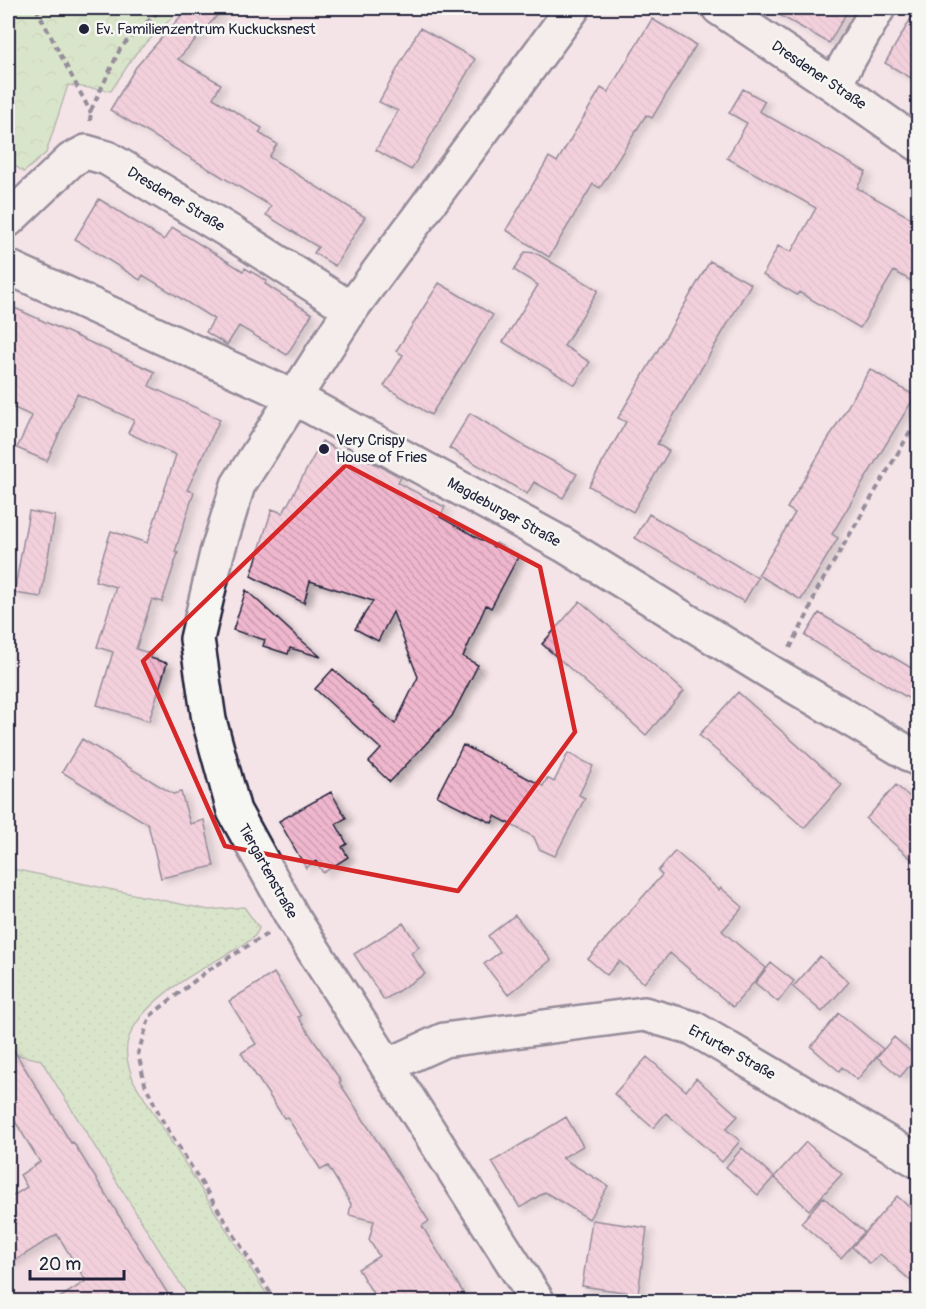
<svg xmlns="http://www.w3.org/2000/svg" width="926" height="1309" font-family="Pangolin,sans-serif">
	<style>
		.built { fill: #f2d6df }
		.grass { fill: url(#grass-dots); stroke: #6e8470; stroke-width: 1.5 }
		.forest { fill: url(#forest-crowns); stroke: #6e8470; stroke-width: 1.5 }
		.building { fill: url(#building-back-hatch); stroke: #22223b; stroke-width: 1.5; filter: url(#shadow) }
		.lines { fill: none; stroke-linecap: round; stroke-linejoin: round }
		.minor-casing { stroke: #22223b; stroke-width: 38 }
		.path { stroke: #22223b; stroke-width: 4; stroke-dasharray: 6 4.5; stroke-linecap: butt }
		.minor { stroke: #f6f6f2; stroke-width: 33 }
		.marked { fill: none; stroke: #d62828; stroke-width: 4.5; stroke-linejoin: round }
		.poi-dot { fill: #22223b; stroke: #f6f6f2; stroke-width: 2 }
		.labels { text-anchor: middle; stroke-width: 5; stroke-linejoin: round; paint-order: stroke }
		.poi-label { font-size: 15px; fill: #22223b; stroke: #f6f6f2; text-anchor: start }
		.street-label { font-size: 15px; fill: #22223b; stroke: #f6f6f2 }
	</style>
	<defs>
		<pattern id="grass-dots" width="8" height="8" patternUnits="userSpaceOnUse" patternTransform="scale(1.5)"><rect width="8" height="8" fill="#b9e7a6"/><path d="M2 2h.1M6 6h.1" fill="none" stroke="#9fc690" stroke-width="1.8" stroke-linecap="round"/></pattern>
		<pattern id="forest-crowns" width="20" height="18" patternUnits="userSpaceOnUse" patternTransform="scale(1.5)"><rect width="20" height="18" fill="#b9e7a6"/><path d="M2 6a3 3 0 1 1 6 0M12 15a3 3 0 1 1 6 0" fill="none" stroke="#9fc690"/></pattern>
		<pattern id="building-back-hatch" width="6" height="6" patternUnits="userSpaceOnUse" patternTransform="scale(1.5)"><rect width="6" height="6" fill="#efb7cd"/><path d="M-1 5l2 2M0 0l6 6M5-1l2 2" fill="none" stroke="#cd9db1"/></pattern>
		<filter id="shadow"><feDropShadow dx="6" dy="4" stdDeviation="3" flood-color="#0004"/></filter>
	</defs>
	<rect width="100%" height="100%" fill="#f4e3e7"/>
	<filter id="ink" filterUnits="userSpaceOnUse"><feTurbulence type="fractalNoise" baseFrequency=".0167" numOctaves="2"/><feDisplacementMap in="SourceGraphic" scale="12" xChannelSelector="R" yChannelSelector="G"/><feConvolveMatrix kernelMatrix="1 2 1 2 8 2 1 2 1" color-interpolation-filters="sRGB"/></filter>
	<g filter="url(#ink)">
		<!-- built -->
		<path class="built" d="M 8,1054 L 41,1060 L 190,1301 L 8,1301 Z"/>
		<!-- grass -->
		<path class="grass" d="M 8,868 L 209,910 L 244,907 L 259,928 C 256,939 241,946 231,952 C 198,971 144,999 129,1037 C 123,1052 129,1068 134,1082 L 271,1301 L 191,1301 L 41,1060 L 8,1053 Z"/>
		<!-- forest -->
		<path class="forest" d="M 8,8 L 182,8 L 136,53 L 111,91 L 68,85 L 46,153 L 24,172 L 8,161 Z"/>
		<!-- building -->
		<path class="building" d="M 188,8 L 224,8 L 178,59 L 221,84 L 213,98 L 262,128 L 259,133 L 277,144 L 269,157 L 365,217 L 335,266 L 314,253 L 318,247 L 266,215 L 271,206 L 110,110 L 136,67 Z
			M 767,8 L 849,8 L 829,43 Z
			M 917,8 L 918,8 L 918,82 L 885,63 Z
			M 652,19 L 696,45 L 652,118 L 646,115 L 600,188 L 593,184 L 549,257 L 506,230 L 549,157 L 557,162 L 601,88 L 608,92 Z
			M 420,28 L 475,59 L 411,170 L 376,150 L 398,111 L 379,102 Z
			M 743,89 L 765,101 L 759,111 L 866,172 L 857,188 L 918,222 L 918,285 L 894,271 L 860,328 L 799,292 L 797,295 L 763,275 L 778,246 L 791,252 L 816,208 L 727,158 L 747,123 L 729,113 Z
			M 99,199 L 164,240 L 172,227 L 243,271 L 245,268 L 267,281 L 265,284 L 312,314 L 287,355 L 239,326 L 227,345 L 206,332 L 214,319 L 143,275 L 140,280 L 75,239 Z
			M 525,252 L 536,253 L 598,290 L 564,346 L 590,362 L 575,385 L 503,342 L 538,285 L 514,270 Z
			M 710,261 L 751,284 L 657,444 L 669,451 L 633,512 L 589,486 L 626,422 L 618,418 Z
			M 439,283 L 493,315 L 431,415 L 384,386 L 403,355 L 396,351 Z
			M 8,305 L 155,372 L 149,386 L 220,419 L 187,490 L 194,492 L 175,552 L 178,553 L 162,602 L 152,599 L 136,649 L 152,654 L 150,658 L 167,663 L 149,721 L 97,705 L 113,652 L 97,647 L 116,587 L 95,581 L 111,531 L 147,543 L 176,455 L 128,433 L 134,420 L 77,394 L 47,461 L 17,448 L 32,416 L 8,405 Z
			M 870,369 L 915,396 L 832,534 L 838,538 L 801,600 L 758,575 L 795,513 L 787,508 Z
			M 470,413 L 524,446 L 577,474 L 563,498 L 534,482 L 527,494 L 449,448 Z
			M 322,441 L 347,456 L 366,459 L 401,477 L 398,483 L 445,507 L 440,517 L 494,547 L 496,543 L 519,555 L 491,608 L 486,605 L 463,657 L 478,665 L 452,716 L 390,782 L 369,762 L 381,749 L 315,689 L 333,669 L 395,724 L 418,677 L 393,612 L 378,641 L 355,629 L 373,601 L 310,581 L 304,603 L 251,576 L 272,509 L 283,513 Z
			M 29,511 L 55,516 L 41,597 L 14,593 Z
			M 649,514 L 758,578 L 744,602 L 635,538 Z
			M 246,590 L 294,634 L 321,657 L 290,648 L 288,654 L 263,646 L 265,640 L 233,630 Z
			M 580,601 L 684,691 L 646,735 L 542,644 Z
			M 819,613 L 918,672 L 918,704 L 805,636 Z
			M 738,692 L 842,785 L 804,828 L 699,735 Z
			M 82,739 L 173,794 L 181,792 L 190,824 L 204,820 L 214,866 L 161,878 L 148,824 L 62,772 Z
			M 463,745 L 543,786 L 547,778 L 554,782 L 568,753 L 593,766 L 579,795 L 585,798 L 555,856 L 539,849 L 534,837 L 495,816 L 492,823 L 437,796 Z
			M 896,785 L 918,804 L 918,865 L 866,819 Z
			M 331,792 L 346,818 L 336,824 L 347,844 L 342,847 L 348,857 L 323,873 L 316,861 L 306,868 L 279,821 Z
			M 675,851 L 719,890 L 721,888 L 743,907 L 722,931 L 766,968 L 733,1007 L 670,953 L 644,983 L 619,961 L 607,975 L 588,959 L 662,875 L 658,871 Z
			M 515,915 L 551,960 L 508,995 L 484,964 L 500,952 L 488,936 Z
			M 403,923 L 419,947 L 411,953 L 425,974 L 384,1000 L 354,954 Z
			M 820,956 L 849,982 L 822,1012 L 793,987 Z
			M 771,963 L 794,981 L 778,1002 L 755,983 Z
			M 274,973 L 301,1016 L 298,1017 L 341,1081 L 339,1082 L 429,1221 L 422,1226 L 469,1302 L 378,1302 L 358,1269 L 379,1256 L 369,1240 L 374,1221 L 349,1215 L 351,1204 L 328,1166 L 321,1170 L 287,1117 L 284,1118 L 241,1053 L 256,1044 L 229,1001 Z
			M 839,1013 L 883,1049 L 857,1080 L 842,1067 L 839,1071 L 811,1047 Z
			M 894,1037 L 917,1057 L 900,1077 L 877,1057 Z
			M 8,1041 L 71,1143 L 73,1142 L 173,1302 L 53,1302 L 86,1281 L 57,1234 L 8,1265 L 8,1199 L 27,1187 L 20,1175 L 40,1162 L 8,1110 Z
			M 647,1057 L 686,1091 L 696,1078 L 738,1116 L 726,1129 L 740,1141 L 722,1162 L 666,1113 L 653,1128 L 614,1094 Z
			M 566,1117 L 583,1146 L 562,1158 L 608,1186 L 589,1219 L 545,1192 L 520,1208 L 492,1162 Z
			M 806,1142 L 842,1174 L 809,1210 L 774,1177 Z
			M 742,1148 L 774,1177 L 758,1195 L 726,1167 Z
			M 897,1196 L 918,1215 L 918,1287 L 880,1254 L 870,1264 L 852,1247 Z
			M 823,1197 L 864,1232 L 841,1258 L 801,1223 Z
			M 592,1220 L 647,1228 L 638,1294 L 582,1286 Z"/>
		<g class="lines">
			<defs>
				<path id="minor" d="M 719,8 L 834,85 L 918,144
					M 834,85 L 878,8
					M 8,220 L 71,160 L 86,152 L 107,158 L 232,233 L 351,309
					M 8,267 L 295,398 L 564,545 L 775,675 L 918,759
					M 387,1066 L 444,1040 L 644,1014 L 693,1028 L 918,1161
					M 538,1302 L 293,918 L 234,811 L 209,720 L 197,639 L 217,553 L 238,485 L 351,309 L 573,8"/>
			</defs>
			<!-- minor casing -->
			<use href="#minor" class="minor-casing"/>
			<!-- path -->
			<path class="path" d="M 36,8 L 91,113
				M 90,121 L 91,110 L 121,47 L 162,8
				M 790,648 L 809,612 L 816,592 L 912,429
				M 267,934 L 207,971 L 150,1016 L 138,1053 L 145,1084 L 162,1120 L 276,1302"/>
			<!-- minor -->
			<use href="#minor" class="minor"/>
		</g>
	</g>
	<!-- marked area -->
	<path d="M0 0H926V1309H0ZM 346,465 L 540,567 L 575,732 L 458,891 L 225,846 L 143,661 Z" fill="#f4e3e7" fill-opacity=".55" fill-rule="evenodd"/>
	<path class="marked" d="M 346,465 L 540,567 L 575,732 L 458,891 L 225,846 L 143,661 Z"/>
	<!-- markers -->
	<g class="poi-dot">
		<circle cx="84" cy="29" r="6"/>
		<circle cx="324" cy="449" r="6"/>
	</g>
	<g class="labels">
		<!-- poi labels -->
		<g class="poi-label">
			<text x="96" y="34">Ev. Familienzentrum Kuckucksnest</text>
			<text x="336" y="445">Very Crispy<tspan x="336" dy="17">House of Fries</tspan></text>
		</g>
		<!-- street labels -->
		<g class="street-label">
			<text transform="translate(819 75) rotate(34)" y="5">Dresdener Straße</text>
			<text transform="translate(176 199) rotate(31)" y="5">Dresdener Straße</text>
			<text transform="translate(504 512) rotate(29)" y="5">Magdeburger Straße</text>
			<text transform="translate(268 871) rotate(61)" y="5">Tiergartenstraße</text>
			<text transform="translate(732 1052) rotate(29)" y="5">Erfurter Straße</text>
		</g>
	</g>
	<!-- margin -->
	<rect width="926" height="1309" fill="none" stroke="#f6f6f2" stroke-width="30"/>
	<rect x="15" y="15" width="896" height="1279" fill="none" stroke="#22223b" stroke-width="2" filter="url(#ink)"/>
	<!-- scale -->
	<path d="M30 1270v9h94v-9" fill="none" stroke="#22223b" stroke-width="3"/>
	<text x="39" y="1270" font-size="18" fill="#22223b" stroke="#f6f6f2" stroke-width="4.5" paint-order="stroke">20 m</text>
</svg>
